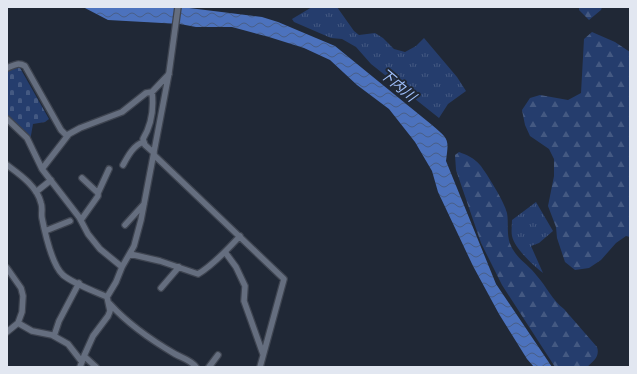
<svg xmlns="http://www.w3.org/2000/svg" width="637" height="374" font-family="Arial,'Noto Sans JP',sans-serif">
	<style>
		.grass { fill: url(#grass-tufts) }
		.forest { fill: url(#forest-firs) }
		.cemetery { fill: url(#cemetery-stones) }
		.water { fill: url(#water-waves) }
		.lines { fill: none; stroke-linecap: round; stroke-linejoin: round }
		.minor-casing { stroke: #3e4450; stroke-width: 8 }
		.minor { stroke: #656e7f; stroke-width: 5.5 }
		.labels { text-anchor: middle; stroke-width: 4; stroke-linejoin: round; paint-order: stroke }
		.water-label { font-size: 14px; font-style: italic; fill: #a0c0fc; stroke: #202836 }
	</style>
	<defs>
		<pattern id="grass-tufts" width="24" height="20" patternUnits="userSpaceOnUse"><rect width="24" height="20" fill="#253d6d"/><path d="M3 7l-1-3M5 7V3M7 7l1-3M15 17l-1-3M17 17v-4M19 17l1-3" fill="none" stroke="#445982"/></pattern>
		<pattern id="forest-firs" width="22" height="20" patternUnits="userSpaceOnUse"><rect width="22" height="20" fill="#253d6d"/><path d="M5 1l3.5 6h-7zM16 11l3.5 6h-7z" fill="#445982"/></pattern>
		<pattern id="cemetery-stones" width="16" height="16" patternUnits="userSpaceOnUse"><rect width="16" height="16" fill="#253d6d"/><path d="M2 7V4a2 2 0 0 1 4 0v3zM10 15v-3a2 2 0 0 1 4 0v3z" fill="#445982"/></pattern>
		<pattern id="water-waves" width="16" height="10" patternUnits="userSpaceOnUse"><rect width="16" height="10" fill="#4c72bd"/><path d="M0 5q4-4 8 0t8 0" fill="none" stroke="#485e88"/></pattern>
	</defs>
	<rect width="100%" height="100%" fill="#202836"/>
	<!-- grass -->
	<path class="grass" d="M 312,7 L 337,7 L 354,31 L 359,35 L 375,33 L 383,38 L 394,49 L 405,52 L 416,46 L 424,38 L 457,77 L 466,91 L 448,104 L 439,118 L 371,64 L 356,47 L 342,39 L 331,38 L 294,22 L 292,19 Z
		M 536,202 L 553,231 L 539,243 L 531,246 L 543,273 C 533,265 515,249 512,236 C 511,231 512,225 512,220 Z"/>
	<!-- forest -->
	<path class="forest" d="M 579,7 L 602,7 L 601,10 L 589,20 L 579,10 Z
		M 592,32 L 615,42 L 630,52 L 630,237 L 626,236 L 616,243 L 601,260 L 589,268 L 575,270 L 565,262 L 557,238 L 556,227 L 548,206 L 554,176 L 554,159 L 549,149 L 530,136 L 525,125 L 522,110 L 530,98 L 540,95 L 568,100 L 581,93 L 584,39 Z
		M 459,152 C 467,155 474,158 480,165 C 486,172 505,203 507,213 C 509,224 506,235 511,246 C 517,259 529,265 537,276 C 547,287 552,300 564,309 L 597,347 C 600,356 594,361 587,367 L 555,367 L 502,285 L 481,243 L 456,170 L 455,155 Z"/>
	<!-- cemetery -->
	<path class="cemetery" d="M 19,66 L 49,119 L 45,122 L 33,124 L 30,141 L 7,118 L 7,72 Z"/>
	<!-- water -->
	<path class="water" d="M 78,7 L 181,7 L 262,17 L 278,22 L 335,46 L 432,125 C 449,140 449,138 446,161 L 496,284 L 552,367 L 534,367 L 527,359 L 499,314 L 473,266 L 438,192 L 432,171 L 415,142 L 389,109 L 357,85 L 330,60 L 304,48 L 269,37 L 232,27 L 196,27 L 180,24 L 108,20 L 83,7 L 81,8 Z"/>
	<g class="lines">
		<defs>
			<path id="minor" d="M 7,68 C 14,65 18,62 25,66 L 61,130 L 67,136
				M 152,92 C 154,109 152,124 143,139 L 145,145 L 154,153
				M 7,119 L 27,138 L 42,169 L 79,217 L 88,234 L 100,249 L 122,267
				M 154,155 L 284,279 L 260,367
				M 7,165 C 19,174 37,186 41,203 C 43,208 41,213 42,218 C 45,233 52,265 63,275 C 74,284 94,291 107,297 L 110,311 L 108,316 L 93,336 L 84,356 L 80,367
				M 123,165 C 128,156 133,146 143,142
				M 42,169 L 69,134 L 80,128 L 122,112 L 146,93 L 152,92 L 169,74
				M 36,192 L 51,180
				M 98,193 L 109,169
				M 81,220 L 98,196 L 98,193 L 82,178
				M 125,225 L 144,204
				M 45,231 L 70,221
				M 225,252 L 236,267 L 245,286 L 244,301 L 263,354
				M 130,254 L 160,261 L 198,274 C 212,266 229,248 240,236
				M 7,268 L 21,288 L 23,296 L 22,312 L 18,323 L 7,332
				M 161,288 L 179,267
				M 107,297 L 116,282 L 122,267 L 134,246 L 141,220 L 169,73 L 178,7
				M 110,304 C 129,325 151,340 175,354 C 182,358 191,360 196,367
				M 18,323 L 32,331 L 52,335 L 68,344 L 82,362
				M 54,336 L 59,321 L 79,283
				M 84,356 L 96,367
				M 209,367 L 218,355"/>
		</defs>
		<!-- minor casing -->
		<use href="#minor" class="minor-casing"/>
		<!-- minor -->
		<use href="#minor" class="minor"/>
	</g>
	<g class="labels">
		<!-- water labels -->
		<g class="water-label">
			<text transform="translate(398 85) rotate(40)" y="5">下内川</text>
		</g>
	</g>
	<!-- border -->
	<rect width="637" height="374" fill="none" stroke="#e2e7f1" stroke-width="16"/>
</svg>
